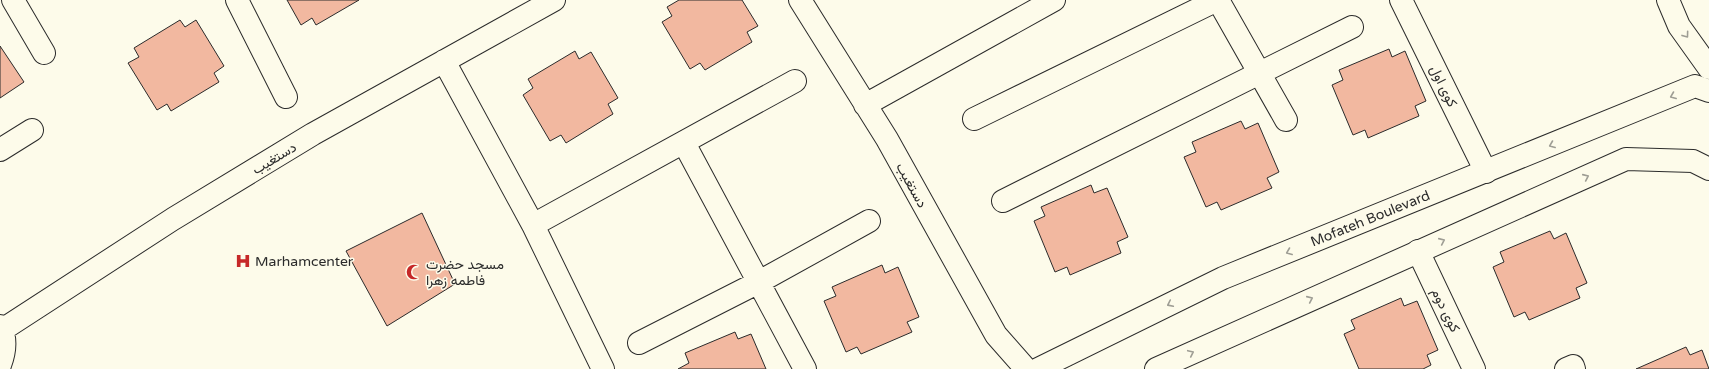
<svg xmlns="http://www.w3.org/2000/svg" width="1709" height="369" font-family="'Varela Round',Vazirmatn,sans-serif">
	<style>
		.building { fill: #f2b8a0; stroke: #2b2b2b }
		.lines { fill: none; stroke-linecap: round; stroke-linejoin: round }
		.street-casing { stroke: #2b2b2b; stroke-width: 24 }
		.secondary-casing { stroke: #2b2b2b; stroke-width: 24 }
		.street { stroke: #fdfbea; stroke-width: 22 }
		.secondary { stroke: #fdfbea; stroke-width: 22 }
		.oneway { stroke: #9e9d94 }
		.labels { text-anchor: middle; stroke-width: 3; stroke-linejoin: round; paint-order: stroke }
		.street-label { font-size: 14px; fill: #2b2b2b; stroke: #fdfbea }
		.poi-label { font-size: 14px; fill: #2b2b2b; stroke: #fdfbea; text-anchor: start }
	</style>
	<rect width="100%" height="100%" fill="#fdfbea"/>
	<!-- building -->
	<path class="building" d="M 287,0 L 359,0 L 316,25 L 312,18 L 301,25 Z
		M 679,0 L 742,0 L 758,26 L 747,32 L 752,42 L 705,70 L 700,63 L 690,69 L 662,22 L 672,16 L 667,7 Z
		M 180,20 L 185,27 L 196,20 L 224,66 L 214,73 L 219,82 L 171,111 L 167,104 L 157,110 L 128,63 L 139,57 L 134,48 Z
		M 0,46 L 24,82 L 0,98 Z
		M 1389,49 L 1392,57 L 1405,51 L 1426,101 L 1415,106 L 1419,116 L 1368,138 L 1365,130 L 1353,135 L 1332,85 L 1343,80 L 1339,70 Z
		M 575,51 L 579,59 L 591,52 L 618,98 L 608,104 L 613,114 L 566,143 L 561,135 L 550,141 L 523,95 L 533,88 L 528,79 Z
		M 1241,121 L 1245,129 L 1258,123 L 1279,172 L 1267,178 L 1272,188 L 1221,210 L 1217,202 L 1206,207 L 1184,157 L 1196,152 L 1192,142 Z
		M 1091,185 L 1094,193 L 1107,188 L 1128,237 L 1117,242 L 1121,253 L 1070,275 L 1067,267 L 1055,272 L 1034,221 L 1045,216 L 1041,207 Z
		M 422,213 L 455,284 L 387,326 L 346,251 Z
		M 1550,231 L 1554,239 L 1566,233 L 1587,283 L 1576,288 L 1580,298 L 1529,320 L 1525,312 L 1514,317 L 1493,267 L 1504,262 L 1500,252 Z
		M 882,265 L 885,273 L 898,267 L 919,317 L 907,322 L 912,332 L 861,354 L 857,347 L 846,352 L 824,301 L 836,296 L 832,287 Z
		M 1401,298 L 1404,306 L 1417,301 L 1438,350 L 1427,355 L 1431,365 L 1423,369 L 1359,369 L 1344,334 L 1355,329 L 1351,320 Z
		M 735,332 L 738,339 L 751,334 L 766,369 L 678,369 L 689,363 L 685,353 Z
		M 1686,347 L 1690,355 L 1702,350 L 1709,369 L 1636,369 Z"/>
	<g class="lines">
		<defs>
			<path id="street" d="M 13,0 L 44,53
				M 237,0 L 286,97
				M 800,0 L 887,139 L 996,335 L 1026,369
				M 1218,0 L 1286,120
				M 1401,0 L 1486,172
				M 1668,0 L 1679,26 L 1709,68
				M 444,61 L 533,225 L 603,369
				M 865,105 L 1054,0
				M 974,119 L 1217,0
				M 684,143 L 805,369
				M 0,150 L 32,130
				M 1003,201 L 1352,27
				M 533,225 L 795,81
				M 1418,251 L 1474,369
				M 0,326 C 7,339 5,352 0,365
				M 2,330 L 173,219 L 313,134 L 554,0
				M 639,343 L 759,282 L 869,221
				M 1566,369 L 1573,366 L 1574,369"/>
			<g id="secondary">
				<path id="s1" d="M 1038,369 L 1223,278 L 1695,86 L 1709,91"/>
				<path d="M 1156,369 L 1626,159 L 1693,161 L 1709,169"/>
			</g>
		</defs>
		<!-- street casing -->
		<use href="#street" class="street-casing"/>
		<!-- secondary casing -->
		<use href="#secondary" class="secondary-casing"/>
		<!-- street -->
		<use href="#street" class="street"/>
		<!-- secondary -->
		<use href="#secondary" class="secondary"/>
	</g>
	<!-- one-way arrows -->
	<defs><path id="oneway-chevron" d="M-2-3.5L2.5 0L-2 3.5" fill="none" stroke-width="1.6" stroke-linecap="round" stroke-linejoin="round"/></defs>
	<g class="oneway">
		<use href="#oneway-chevron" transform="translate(1686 35) rotate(54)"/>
		<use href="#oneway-chevron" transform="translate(1673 96) rotate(158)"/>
		<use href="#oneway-chevron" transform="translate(1552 145) rotate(158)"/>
		<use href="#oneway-chevron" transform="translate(1586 177) rotate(-24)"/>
		<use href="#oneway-chevron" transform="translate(1442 241) rotate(-24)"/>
		<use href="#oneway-chevron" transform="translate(1289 252) rotate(158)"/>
		<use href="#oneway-chevron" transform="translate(1310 299) rotate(-24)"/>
		<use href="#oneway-chevron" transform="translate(1170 304) rotate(154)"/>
		<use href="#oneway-chevron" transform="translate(1191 353) rotate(-25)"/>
	</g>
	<!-- icons -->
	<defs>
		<symbol id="hospital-bare" viewBox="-9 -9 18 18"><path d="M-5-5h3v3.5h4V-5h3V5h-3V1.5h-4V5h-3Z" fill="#c62828" stroke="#fdfbea" stroke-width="2.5" paint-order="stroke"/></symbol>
		<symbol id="mosque-bare" viewBox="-9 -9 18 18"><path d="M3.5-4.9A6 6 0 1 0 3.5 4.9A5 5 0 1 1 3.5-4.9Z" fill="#c62828" stroke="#fdfbea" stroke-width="2.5" paint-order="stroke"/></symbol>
	</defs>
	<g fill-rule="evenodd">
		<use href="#hospital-bare" x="232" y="250" width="22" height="22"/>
		<use href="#mosque-bare" x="403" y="261" width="22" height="22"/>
	</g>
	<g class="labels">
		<!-- street labels -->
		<g class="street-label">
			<text transform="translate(1444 86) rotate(64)" y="5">کوی اول</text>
			<text transform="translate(274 158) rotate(-31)" y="5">دستغیب</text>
			<text transform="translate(912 185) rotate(61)" y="5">دستغیب</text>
			<text dy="5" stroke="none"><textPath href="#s1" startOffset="365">Mofateh Boulevard</textPath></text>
			<text transform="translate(1446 310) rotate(64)" y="5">کوی دوم</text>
		</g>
		<!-- poi labels -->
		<g class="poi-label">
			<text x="255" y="266">Marhamcenter</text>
			<text x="426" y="269">مسجد حضرت<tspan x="426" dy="16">فاطمه زهرا</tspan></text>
		</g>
	</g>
</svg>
